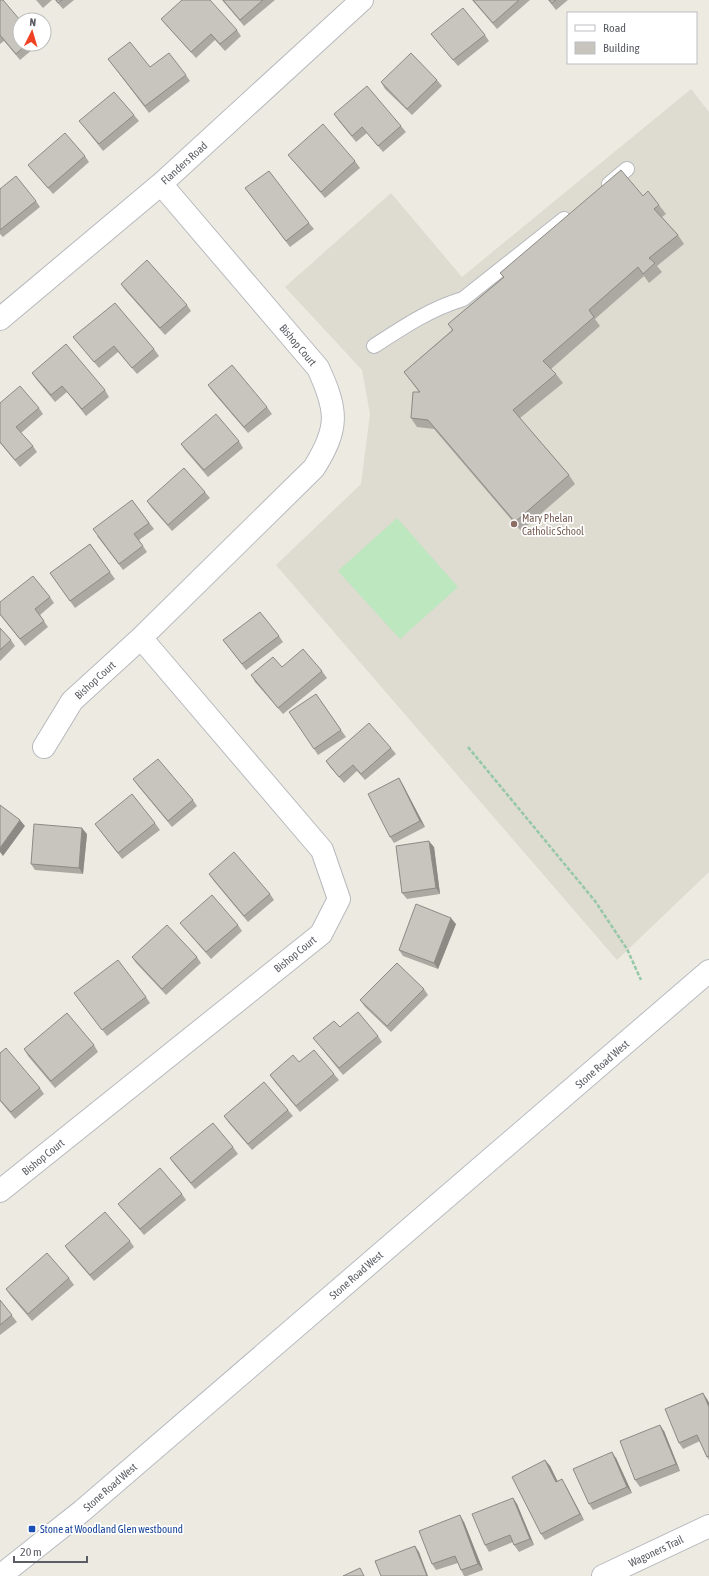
<svg xmlns="http://www.w3.org/2000/svg" width="709" height="1576" font-family="'Asap Condensed',sans-serif">
	<style>
		.education { fill: #dedbd0 }
		.pitch { fill: #bce7bf }
		.lines { fill: none; stroke-linecap: round; stroke-linejoin: round }
		.service-casing { stroke: #b7b9be; stroke-width: 16 }
		.minor-casing { stroke: #b7b9be; stroke-width: 24 }
		.secondary-casing { stroke: #b7bac1; stroke-width: 24 }
		.path { stroke: #94c8a7; stroke-width: 2.5; stroke-dasharray: 4 2; stroke-linecap: butt }
		.service { stroke: #fff; stroke-width: 14 }
		.minor { stroke: #fff; stroke-width: 22 }
		.secondary { stroke: #fff; stroke-width: 22 }
		.wall { fill: #aca9a3 }
		.shaded-wall { fill: #8c8a85 }
		.building { fill: #c8c5be; stroke: #8c8a85 }
		.education-dot { fill: #8d6e63; stroke: #fff; stroke-width: 1.5 }
		.transit-dot { fill: #1a4fb4; stroke: #fff; stroke-width: 1.5 }
		.labels { text-anchor: middle; stroke-width: 3.5; stroke-linejoin: round; paint-order: stroke }
		.street-label { font-size: 11px; fill: #5a5d63; stroke: #fff }
		.education-label { font-size: 11px; fill: #785e54; stroke: #fff; text-anchor: start }
		.transit-label { font-size: 11px; fill: #164399; stroke: #fff; text-anchor: start }
	</style>
	<rect width="100%" height="100%" fill="#edebe1"/>
	<!-- education -->
	<path class="education" d="M 691,89 L 709,112 L 709,872 L 617,960 L 276,565 L 361,484 L 370,414 L 362,370 L 285,287 L 391,193 L 462,277 Z"/>
	<!-- pitch -->
	<path class="pitch" d="M 397,518 L 458,587 L 400,639 L 338,571 Z"/>
	<g class="lines">
		<defs>
			<path id="service" d="M 609,184 L 627,169
				M 374,346 C 403,327 430,309 463,299 L 564,219"/>
			<path id="minor" d="M 0,319 L 161,184 L 362,0
				M 44,747 L 72,701 L 141,638 L 314,468 C 339,428 338,411 318,368 L 161,184
				M 0,1191 L 321,934 L 339,899 L 322,850 L 141,638
				M 603,1576 L 709,1526"/>
			<path id="secondary" d="M 0,1576 L 82,1511 L 709,971"/>
		</defs>
		<!-- service casing -->
		<use href="#service" class="service-casing"/>
		<!-- minor casing -->
		<use href="#minor" class="minor-casing"/>
		<!-- secondary casing -->
		<use href="#secondary" class="secondary-casing"/>
		<!-- path -->
		<path class="path" d="M 468,747 L 595,901 L 627,949 L 641,980"/>
		<!-- service -->
		<use href="#service" class="service"/>
		<!-- minor -->
		<use href="#minor" class="minor"/>
		<!-- secondary -->
		<use href="#secondary" class="secondary"/>
	</g>
	<!-- wall -->
	<path class="wall" d="M 0,0 L 20,44 L 39,44 L 20,60 L 4,41 L 0,44 Z
		M 36,0 L 52,0 L 43,8 Z
		M 55,0 L 74,0 L 63,9 Z
		M 222,0 L 275,0 L 244,26 Z
		M 472,0 L 530,0 L 497,29 Z
		M 548,0 L 568,0 L 556,10 Z
		M 161,19 L 237,30 L 241,36 L 225,51 L 215,40 L 196,58 L 166,25 Z
		M 431,34 L 485,35 L 489,41 L 458,66 L 436,40 Z
		M 108,59 L 150,67 L 186,75 L 190,81 L 149,113 Z
		M 437,80 L 442,86 L 412,115 L 385,89 L 381,82 Z
		M 334,114 L 401,126 L 406,132 L 383,152 L 367,133 L 356,142 L 338,120 Z
		M 134,115 L 139,121 L 103,151 L 84,127 L 79,121 Z
		M 288,155 L 355,161 L 360,168 L 325,198 L 293,161 Z
		M 85,156 L 89,162 L 53,194 L 33,171 L 28,165 Z
		M 245,188 L 309,223 L 314,229 L 290,247 Z
		M 0,189 L 36,201 L 40,207 L 3,237 L 0,234 Z
		M 643,196 L 659,205 L 666,214 L 662,217 L 678,235 L 684,244 L 657,266 L 662,272 L 649,283 L 644,276 L 595,319 L 600,326 L 551,369 L 556,374 L 563,383 L 520,418 L 569,475 L 575,484 L 521,531 L 434,429 L 417,427 L 411,418 L 419,392 L 404,372 L 452,330 L 448,324 L 503,277 L 500,273 Z
		M 121,284 L 187,305 L 191,311 L 165,335 L 125,290 Z
		M 73,337 L 154,349 L 159,356 L 137,374 L 118,352 L 99,368 L 78,343 Z
		M 32,373 L 105,390 L 109,397 L 86,416 L 67,392 L 55,402 L 36,379 Z
		M 208,385 L 267,407 L 272,414 L 248,433 L 212,391 Z
		M 0,403 L 39,408 L 43,414 L 21,433 L 33,446 L 37,452 L 20,467 L 0,443 Z
		M 239,441 L 243,448 L 208,477 L 185,450 L 181,444 Z
		M 205,492 L 210,498 L 172,531 L 151,507 L 147,501 Z
		M 132,500 L 154,529 L 139,540 L 147,552 L 123,570 L 97,536 Z
		M 90,544 L 115,579 L 75,608 L 50,573 Z
		M 50,597 L 54,603 L 40,615 L 48,627 L 25,646 L 0,615 L 0,602 Z
		M 0,628 L 11,640 L 15,646 L 0,661 Z
		M 279,636 L 283,642 L 246,670 L 223,640 Z
		M 282,667 L 322,671 L 327,678 L 283,714 L 255,682 L 251,675 Z
		M 316,694 L 346,737 L 318,755 L 314,749 Z
		M 391,748 L 396,754 L 365,780 L 357,771 L 344,783 L 330,767 L 326,761 Z
		M 399,778 L 403,785 L 425,827 L 394,843 L 390,837 Z
		M 133,779 L 193,800 L 197,806 L 172,827 L 138,786 Z
		M 155,823 L 160,830 L 122,859 L 95,824 Z
		M 87,834 L 83,874 L 35,870 L 31,864 Z
		M 434,847 L 440,894 L 407,899 L 402,893 Z
		M 209,874 L 270,894 L 274,900 L 248,922 L 213,880 Z
		M 180,923 L 238,925 L 242,931 L 211,959 L 185,929 Z
		M 456,924 L 438,969 L 403,956 L 399,950 Z
		M 132,957 L 197,957 L 201,963 L 166,995 L 136,963 Z
		M 424,989 L 428,995 L 391,1032 L 365,1007 L 360,1000 Z
		M 74,993 L 146,997 L 150,1003 L 107,1036 Z
		M 340,1027 L 378,1036 L 382,1042 L 343,1075 L 318,1044 L 313,1038 Z
		M 94,1045 L 98,1052 L 55,1088 L 28,1056 L 24,1049 Z
		M 0,1053 L 40,1088 L 44,1094 L 15,1119 L 0,1101 Z
		M 299,1062 L 334,1074 L 339,1080 L 300,1112 L 274,1081 L 270,1075 Z
		M 288,1110 L 293,1116 L 252,1150 L 228,1122 L 224,1116 Z
		M 233,1147 L 238,1154 L 195,1189 L 174,1164 L 170,1158 Z
		M 182,1194 L 186,1200 L 144,1235 L 123,1210 L 118,1204 Z
		M 130,1241 L 134,1247 L 94,1281 L 69,1252 L 65,1246 Z
		M 69,1278 L 74,1285 L 32,1321 L 10,1295 L 6,1289 Z
		M 0,1300 L 17,1322 L 0,1335 Z
		M 707,1399 L 709,1403 L 709,1460 L 707,1457 L 700,1441 L 683,1449 L 679,1443 Z
		M 664,1431 L 680,1471 L 640,1487 L 635,1480 Z
		M 616,1458 L 632,1493 L 593,1510 L 589,1504 Z
		M 545,1460 L 550,1466 L 557,1481 L 566,1486 L 584,1520 L 545,1540 L 541,1534 Z
		M 513,1498 L 517,1504 L 534,1545 L 519,1552 L 514,1545 L 513,1542 L 489,1552 L 485,1545 Z
		M 464,1522 L 483,1570 L 467,1576 L 464,1576 L 461,1570 L 458,1563 L 436,1570 L 432,1564 Z"/>
	<!-- shaded-wall -->
	<path class="shaded-wall" d="M 399,778 L 403,785 L 425,827 L 420,821 Z
		M 20,820 L 25,826 L 3,856 L 0,852 L 0,848 Z
		M 82,828 L 87,834 L 83,874 L 79,868 Z
		M 429,841 L 434,847 L 440,894 L 436,888 Z
		M 451,918 L 456,924 L 438,969 L 434,963 Z
		M 703,1393 L 707,1399 L 709,1403 L 709,1407 Z
		M 660,1425 L 664,1431 L 680,1471 L 676,1464 Z
		M 612,1452 L 616,1458 L 632,1493 L 627,1487 Z
		M 545,1460 L 550,1466 L 561,1488 L 556,1482 Z
		M 562,1479 L 566,1486 L 584,1520 L 580,1514 Z
		M 513,1498 L 517,1504 L 534,1545 L 530,1539 Z
		M 460,1515 L 464,1522 L 483,1570 L 478,1564 Z
		M 415,1546 L 419,1552 L 428,1576 L 427,1576 Z"/>
	<!-- building -->
	<path class="building" d="M 0,0 L 3,0 L 20,20 L 20,44 L 27,44 L 16,54 L 0,35 Z
		M 56,0 L 62,0 L 58,3 Z
		M 182,0 L 210,0 L 237,30 L 220,44 L 211,34 L 191,52 L 161,19 Z
		M 223,0 L 263,0 L 240,20 Z
		M 473,0 L 519,0 L 493,23 Z
		M 549,0 L 556,0 L 552,3 Z
		M 463,8 L 485,35 L 453,60 L 431,34 Z
		M 130,42 L 150,67 L 169,53 L 186,75 L 145,106 L 108,59 Z
		M 411,53 L 437,80 L 407,109 L 381,82 Z
		M 367,86 L 401,126 L 378,146 L 362,127 L 352,136 L 334,114 Z
		M 114,92 L 134,115 L 99,144 L 79,121 Z
		M 323,124 L 355,161 L 321,192 L 288,155 Z
		M 65,133 L 85,156 L 48,188 L 28,165 Z
		M 621,170 L 643,196 L 648,191 L 659,205 L 654,209 L 678,235 L 649,258 L 655,263 L 643,274 L 638,267 L 589,310 L 594,317 L 543,361 L 556,374 L 513,410 L 569,475 L 515,522 L 428,420 L 411,418 L 413,392 L 420,392 L 404,372 L 453,330 L 448,324 L 504,277 L 500,273 Z
		M 269,171 L 309,223 L 286,241 L 245,188 Z
		M 16,176 L 36,201 L 0,230 L 0,189 Z
		M 147,260 L 187,305 L 160,328 L 121,284 Z
		M 115,303 L 154,349 L 132,368 L 114,346 L 94,362 L 73,337 Z
		M 66,344 L 105,390 L 82,409 L 62,386 L 51,395 L 32,373 Z
		M 232,365 L 267,407 L 244,427 L 208,385 Z
		M 20,386 L 39,408 L 16,427 L 33,446 L 15,460 L 0,442 L 0,403 Z
		M 216,414 L 239,441 L 204,470 L 181,444 Z
		M 184,468 L 205,492 L 168,525 L 147,501 Z
		M 132,500 L 149,523 L 134,534 L 143,546 L 119,564 L 93,529 Z
		M 90,544 L 110,572 L 70,601 L 50,573 Z
		M 33,576 L 50,597 L 35,609 L 44,621 L 20,639 L 0,614 L 0,602 Z
		M 260,612 L 279,636 L 242,664 L 223,640 Z
		M 0,628 L 11,640 L 0,650 Z
		M 303,649 L 322,671 L 278,708 L 251,675 L 273,657 L 282,667 Z
		M 316,694 L 341,730 L 314,749 L 289,712 Z
		M 369,723 L 391,748 L 361,774 L 353,765 L 339,777 L 326,761 Z
		M 158,759 L 193,800 L 168,821 L 133,779 Z
		M 399,778 L 420,821 L 390,837 L 368,794 Z
		M 132,794 L 155,823 L 118,853 L 95,824 Z
		M 0,805 L 20,820 L 0,848 Z
		M 34,824 L 82,828 L 79,868 L 31,864 Z
		M 429,841 L 436,888 L 402,893 L 396,846 Z
		M 234,852 L 270,894 L 244,916 L 209,874 Z
		M 212,895 L 238,925 L 206,952 L 180,923 Z
		M 416,904 L 451,918 L 434,963 L 399,950 Z
		M 167,925 L 197,957 L 162,989 L 132,957 Z
		M 118,960 L 146,997 L 102,1030 L 74,993 Z
		M 397,963 L 424,989 L 387,1026 L 360,1000 Z
		M 358,1012 L 378,1036 L 339,1068 L 313,1038 L 334,1021 L 340,1027 Z
		M 67,1013 L 94,1045 L 51,1081 L 24,1049 Z
		M 6,1048 L 40,1088 L 11,1112 L 0,1100 L 0,1053 Z
		M 314,1050 L 334,1074 L 296,1106 L 270,1075 L 293,1055 L 299,1062 Z
		M 264,1082 L 288,1110 L 248,1144 L 224,1116 Z
		M 213,1123 L 233,1147 L 191,1183 L 170,1158 Z
		M 160,1168 L 182,1194 L 140,1229 L 118,1204 Z
		M 105,1212 L 130,1241 L 90,1275 L 65,1246 Z
		M 47,1253 L 69,1278 L 28,1314 L 6,1289 Z
		M 0,1300 L 12,1315 L 0,1325 Z
		M 703,1393 L 709,1407 L 709,1456 L 707,1457 L 697,1435 L 679,1443 L 665,1409 Z
		M 660,1425 L 676,1464 L 635,1480 L 620,1441 Z
		M 612,1452 L 627,1487 L 589,1504 L 573,1469 Z
		M 545,1460 L 556,1482 L 562,1479 L 580,1514 L 541,1534 L 512,1477 Z
		M 513,1498 L 530,1539 L 514,1545 L 510,1535 L 485,1545 L 472,1514 Z
		M 460,1515 L 478,1564 L 461,1570 L 455,1556 L 432,1564 L 419,1531 Z
		M 415,1546 L 427,1576 L 381,1576 L 375,1561 Z
		M 360,1568 L 364,1576 L 343,1576 Z"/>
	<!-- markers -->
	<circle class="education-dot" cx="514" cy="524" r="4"/>
	<rect class="transit-dot" x="28" y="1525" width="8" height="8" rx="2"/>
	<g class="labels">
		<!-- street labels -->
		<g class="street-label">
			<text transform="translate(184 163) rotate(-42)" y="4">Flanders Road</text>
			<text transform="translate(298 345) rotate(50)" y="4">Bishop Court</text>
			<text transform="translate(95 680) rotate(-42)" y="4">Bishop Court</text>
			<text transform="translate(295 954) rotate(-39)" y="4">Bishop Court</text>
			<text transform="translate(602 1064) rotate(-41)" y="4">Stone Road West</text>
			<text transform="translate(43 1157) rotate(-39)" y="4">Bishop Court</text>
			<text transform="translate(356 1275) rotate(-41)" y="4">Stone Road West</text>
			<text transform="translate(110 1487) rotate(-41)" y="4">Stone Road West</text>
			<text transform="translate(656 1551) rotate(-25)" y="4">Wagoners Trail</text>
		</g>
		<!-- education labels -->
		<g class="education-label">
			<text x="522" y="522">Mary Phelan<tspan x="522" dy="13">Catholic School</tspan></text>
		</g>
		<!-- transit labels -->
		<g class="transit-label">
			<text x="40" y="1533">Stone at Woodland Glen westbound</text>
		</g>
	</g>
	<!-- legend -->
	<rect x="567" y="12" width="130" height="52" fill="#ffffff" stroke="#bdbec1"/>
	<rect x="575" y="25" width="20" height="6" fill="#ffffff" stroke="#bdbec1"/>
	<text x="603" y="32" font-size="12" fill="#5a5d63">Road</text>
	<rect x="575" y="42" width="20" height="12" fill="#c8c5be" stroke="#bdbec1"/>
	<text x="603" y="52" font-size="12" fill="#5a5d63">Building</text>
	<!-- north arrow -->
	<g transform="translate(32 32) rotate(5)"><circle r="19" fill="#ffffff" stroke="#bdbec1"/>
	<path d="M0-3L7 15L0 10L-7 15Z" fill="#f14123"/>
	<text y="-6" font-size="11" font-weight="bold" text-anchor="middle" fill="#5a5d63">N</text>
	</g>
	<!-- scale -->
	<path d="M14 1556v6h73v-6" fill="none" stroke="#5a5d63" stroke-width="2"/>
	<text x="20" y="1556" font-size="12" fill="#5a5d63" stroke="#ffffff" stroke-width="3" paint-order="stroke">20 m</text>
</svg>
